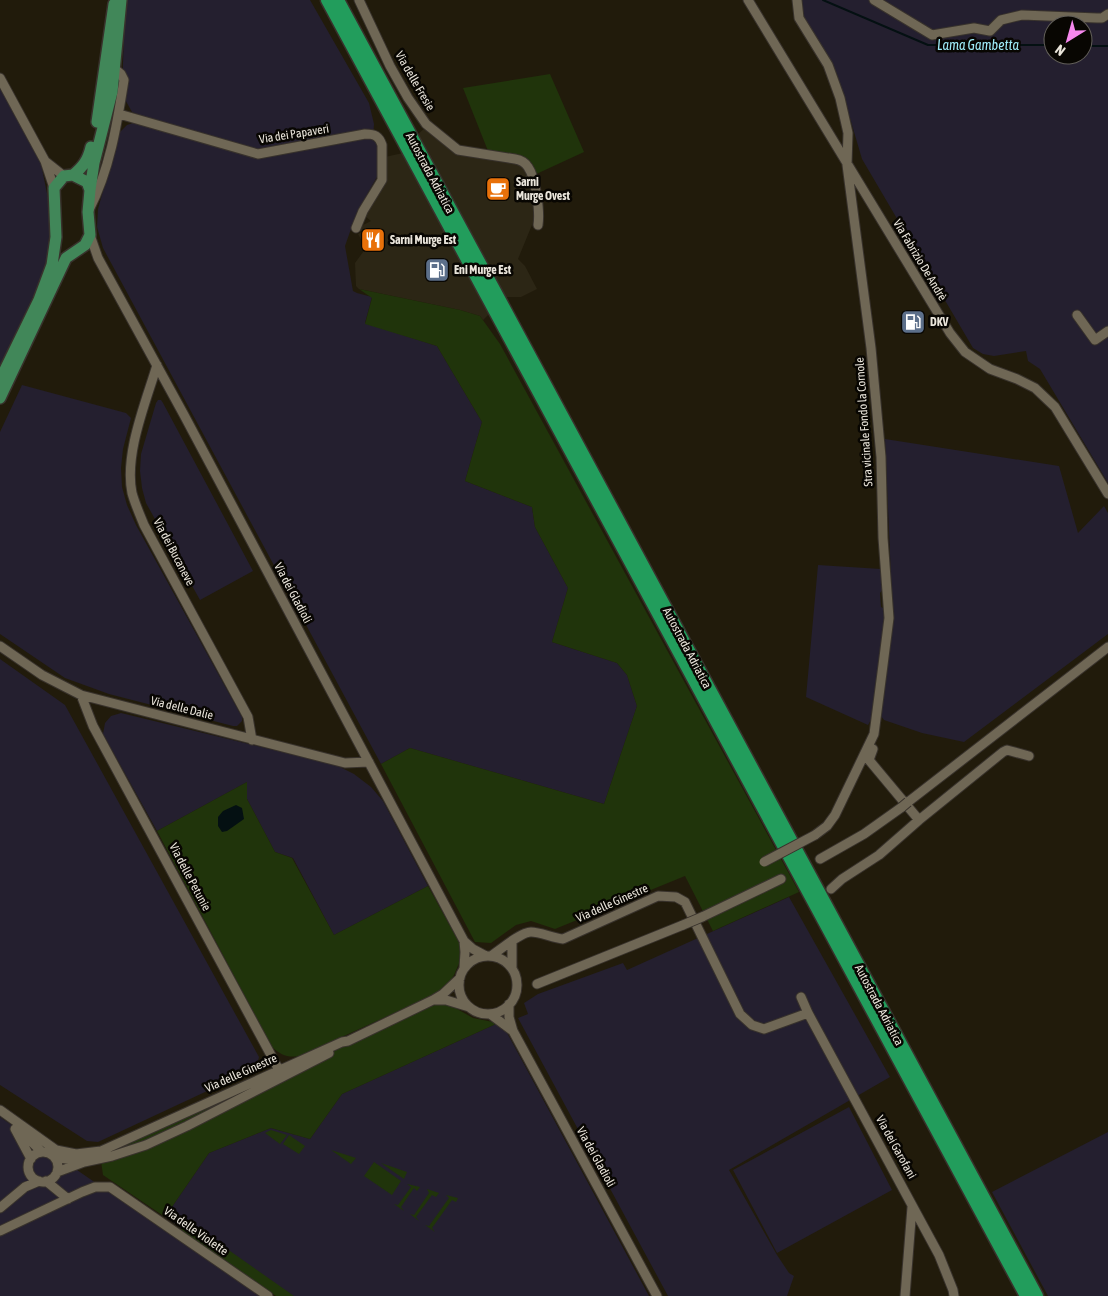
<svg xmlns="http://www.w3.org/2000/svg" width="1108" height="1296" font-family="'Asap Condensed',sans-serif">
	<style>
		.commercial { fill: #2c2615 }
		.industrial { fill: #241f2f; fill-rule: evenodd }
		.green { fill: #20340b }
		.water { fill: #041012 }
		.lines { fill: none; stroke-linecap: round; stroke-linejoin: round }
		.stream { stroke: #041012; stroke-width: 2 }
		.minor-casing { stroke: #38322c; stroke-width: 11 }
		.major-casing { stroke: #38322c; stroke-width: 14 }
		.highway-casing { stroke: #38322c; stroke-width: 15 }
		.minor { stroke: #6f6755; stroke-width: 9 }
		.major { stroke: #418759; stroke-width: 11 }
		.highway { stroke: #229d5c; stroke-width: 12 }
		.minor-bridge-casing { stroke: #38322c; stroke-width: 11; stroke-linecap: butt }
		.minor-bridge { stroke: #6f6755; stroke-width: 9 }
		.labels { text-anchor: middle; stroke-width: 5; stroke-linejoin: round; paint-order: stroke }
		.street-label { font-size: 12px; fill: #eae5db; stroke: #080602 }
		.poi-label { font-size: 12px; font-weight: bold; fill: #eae5db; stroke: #080602; text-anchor: start }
		.water-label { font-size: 14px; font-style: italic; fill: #a0eefa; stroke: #080602 }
	</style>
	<rect width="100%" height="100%" fill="#211b0b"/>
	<!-- commercial -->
	<path class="commercial" d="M 426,127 L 450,149 L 522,164 L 527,174 L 536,213 L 534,220 L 518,259 L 525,266 L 537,289 L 521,297 L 504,297 L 417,135 Z
		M 403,153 L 489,314 L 483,320 L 480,316 L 460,310 L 359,289 L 356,286 L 355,263 L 366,248 L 358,234 L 362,232 L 359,227 L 371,221 L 366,217 L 385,157 Z"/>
	<!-- industrial -->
	<path class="industrial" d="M 125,0 L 310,0 L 369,103 L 374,124 L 373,138 L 377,141 L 378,151 L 378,175 L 357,212 L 345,246 L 353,291 L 357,293 L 372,297 L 365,323 L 437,346 L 482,422 L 465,481 L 532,507 L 535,527 L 568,588 L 552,642 L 617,663 L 627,675 L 637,706 L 604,804 L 410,748 L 381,764 L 103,248 L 97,227 L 98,209 L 119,133 L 127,125 L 148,118 L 132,112 L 122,94 Z
		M 801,0 L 1108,0 L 1108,483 L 1040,369 L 1028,361 L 1026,351 L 994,356 L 983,354 L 973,348 L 862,159 L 837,74 L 806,23 L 801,11 ZM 1053,25 L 1083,25 L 1083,55 L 1053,55 Z
		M 0,87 L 40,159 L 49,203 L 49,237 L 47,268 L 0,366 Z
		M 22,385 L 126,413 L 131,418 L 123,449 L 121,468 L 122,487 L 127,505 L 136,525 L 242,717 L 242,721 L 237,726 L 233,726 L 109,694 L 65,678 L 0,634 L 0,432 Z
		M 158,400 L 161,400 L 163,403 L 253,571 L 200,600 L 146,503 L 142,488 L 140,471 L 141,454 L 156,403 Z
		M 885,439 L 1059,466 L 1078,533 L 1104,506 L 1108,513 L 1108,634 L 964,742 L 922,733 L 884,720 L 881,716 L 893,623 Z
		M 818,565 L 881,569 L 883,589 L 880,593 L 881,607 L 885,609 L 885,617 L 871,720 L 868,725 L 806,697 Z
		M 0,659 L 65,705 L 259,1057 L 257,1065 L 250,1071 L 98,1142 L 87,1141 L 0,1085 Z
		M 121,713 L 336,765 L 354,774 L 371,787 L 383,801 L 428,886 L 334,935 L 293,858 L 275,852 L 247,799 L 247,782 L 157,831 L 103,734 L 105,723 L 111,716 Z
		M 789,897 L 890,1077 L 729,1170 L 777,1255 L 789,1273 L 794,1276 L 787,1296 L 668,1296 L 518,1018 L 528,1014 L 524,1003 L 538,994 L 623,963 L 627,970 Z
		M 498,1023 L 505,1029 L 649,1296 L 279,1296 L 165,1217 L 209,1153 L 271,1128 L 310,1139 L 342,1094 Z
		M 849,1107 L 892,1190 L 777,1253 L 733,1170 Z
		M 0,1117 L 260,1296 L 0,1296 Z
		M 1108,1132 L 1108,1296 L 1048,1296 L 992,1192 Z"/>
	<!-- green -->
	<path class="green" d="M 550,74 L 584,152 L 532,176 L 526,164 L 490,156 L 463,88 Z
		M 359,289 L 460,310 L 480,316 L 500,344 L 799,892 L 713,931 L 685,876 L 555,929 L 531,921 L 516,925 L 491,943 L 475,942 L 381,764 L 410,748 L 604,804 L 637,706 L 627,675 L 617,663 L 552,642 L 568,588 L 535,527 L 532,507 L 465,481 L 482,422 L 437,346 L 365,324 L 372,298 Z
		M 247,782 L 247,799 L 275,852 L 292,858 L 334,935 L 428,886 L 461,946 L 460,961 L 454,975 L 446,988 L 436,994 L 300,1056 C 287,1058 281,1055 272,1047 L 157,831 Z
		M 439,1003 L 450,1005 L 473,1018 L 498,1023 L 342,1094 L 310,1139 L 271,1128 L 209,1153 L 165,1217 L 103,1175 L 101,1161 L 105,1154 Z
		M 271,1130 L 287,1135 L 280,1144 L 265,1133 Z
		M 289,1135 L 305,1146 L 299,1154 L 283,1144 Z
		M 331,1150 L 356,1158 L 351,1164 Z
		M 374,1162 L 401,1181 L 392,1195 L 364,1176 Z
		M 381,1163 L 407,1172 L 404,1179 Z
		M 407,1184 L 420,1187 L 417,1191 L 414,1188 L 401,1207 L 404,1211 L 394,1204 L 398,1205 L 411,1187 Z
		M 427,1189 L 439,1193 L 436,1197 L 432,1195 L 416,1217 L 419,1221 L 410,1214 L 414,1215 L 429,1193 Z
		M 446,1195 L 458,1198 L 456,1202 L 452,1200 L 432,1228 L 435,1232 L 425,1225 L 429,1226 L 449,1198 Z
		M 183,1218 L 294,1296 L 276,1296 L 181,1230 Z"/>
	<!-- water -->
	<path class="water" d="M 236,805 L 242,808 L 244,819 L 227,831 L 222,832 L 218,826 L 218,817 L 223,811 Z"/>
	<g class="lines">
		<!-- stream -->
		<path class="stream" d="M 823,0 L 928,45 L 1053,45
			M 1083,46 L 1108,46"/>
		<defs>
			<path id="minor" d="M 359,0 L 390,66 L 408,98 L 426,124 L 458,150 L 515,159 C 521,160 525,162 528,167 C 536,178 540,212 538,225
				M 748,0 L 950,333 L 965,352 L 990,369 L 1017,379 L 1035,388 L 1055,407 L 1108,494
				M 797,0 L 799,18 L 828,65 L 840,98 L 848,133 L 847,165 L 871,348 L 881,457 L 883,538 L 889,618 L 883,665 L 874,734 L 835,815 L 827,826 L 815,835
				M 874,0 L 932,35 L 974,28 L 990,31 L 1001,20 L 1022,15 L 1097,18 L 1102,18 L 1108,14
				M 0,78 L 45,161 L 54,188
				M 119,114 L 258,154 L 365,134 C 375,134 379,136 382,145 L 382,180 L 363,211 L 356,228
				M 45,161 L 64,176
				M 89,210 C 110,169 117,124 124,80 L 121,74 L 115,69
				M 90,235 L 98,258 L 184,415 L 464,941 L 473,949 L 486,956
				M 1077,315 L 1095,340 L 1108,331
				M 157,365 C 146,402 124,454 132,493 C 135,504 140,515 144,525 L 248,717 L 252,740
				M 0,646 L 42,675 L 81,695 L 345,763 L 369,762
				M 81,695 L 93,726 L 279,1070
				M 873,749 L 869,760 L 919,820
				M 908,802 L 1108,647
				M 820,859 L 864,834 L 902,807
				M 831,889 L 842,879 L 879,855 L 919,820 L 1003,752 L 1007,750 L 1029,756
				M 702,917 L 781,879
				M 491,956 C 501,949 521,932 531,932 C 540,932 553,938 563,939 L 658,896 L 676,897 L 685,902 L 740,1014 L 752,1025 L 764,1029 L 808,1013
				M459 985a29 29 0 1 1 58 0a29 29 0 1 1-58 0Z
				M 464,968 L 465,952 L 464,941
				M 512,968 L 512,942
				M 537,984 L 683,925
				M 801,997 L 808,1013 L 939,1255 L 953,1290 L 954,1296
				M 436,1000 L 446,1000 L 469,1007
				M 509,1004 L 509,1017 L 513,1031 L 657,1296
				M 490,1014 L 513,1031
				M 0,1110 L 56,1150 L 76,1154 L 101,1151 L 342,1042 L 348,1041 L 433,1000 L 443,994 L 460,978
				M 17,1128 L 42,1152
				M 15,1129 L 31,1159
				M28 1167a15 15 0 1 1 30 0a15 15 0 1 1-30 0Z
				M 55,1157 L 83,1162
				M 57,1172 L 84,1162 L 112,1156 L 146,1145 L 187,1126 L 329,1053
				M 46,1181 L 68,1199
				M 0,1208 L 25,1187 L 39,1181
				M 0,1231 L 82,1192 L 95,1187 L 110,1187 L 268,1296
				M 905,1296 L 912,1207"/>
			<path id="major" d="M 97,122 L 114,4
				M 73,175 C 83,167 88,160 91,147
				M 90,190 L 94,163 L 112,92 L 121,0
				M 0,380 L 39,300 L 52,265 L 56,237 L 54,188 L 64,176 L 73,175 L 87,182 L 90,190 L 88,212 L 90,235 L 85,245 L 66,258 L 0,398"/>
			<path id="highway" d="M 327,0 L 1026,1296
				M 338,0 L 1037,1296"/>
		</defs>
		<!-- minor casing -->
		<use href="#minor" class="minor-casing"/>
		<!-- major casing -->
		<use href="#major" class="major-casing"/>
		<!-- highway casing -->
		<use href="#highway" class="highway-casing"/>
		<!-- minor -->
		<use href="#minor" class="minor"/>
		<!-- major -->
		<use href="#major" class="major"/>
		<!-- highway -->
		<use href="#highway" class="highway"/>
		<defs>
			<path id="minor-bridge" d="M 902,807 L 908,802
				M 764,862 L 815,835
				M 683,925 L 702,917"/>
		</defs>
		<!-- minor-bridge casing -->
		<use href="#minor-bridge" class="minor-bridge-casing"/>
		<!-- minor-bridge -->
		<use href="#minor-bridge" class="minor-bridge"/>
	</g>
	<!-- icons -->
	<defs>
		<symbol id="cafe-square" viewBox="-11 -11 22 22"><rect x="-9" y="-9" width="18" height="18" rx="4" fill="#e8710a" stroke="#080602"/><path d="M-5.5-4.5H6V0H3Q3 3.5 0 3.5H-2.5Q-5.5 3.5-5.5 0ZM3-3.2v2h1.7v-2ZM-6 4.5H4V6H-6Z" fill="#fff"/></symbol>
		<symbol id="restaurant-square" viewBox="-11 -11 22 22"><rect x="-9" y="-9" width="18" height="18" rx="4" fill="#e8710a" stroke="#080602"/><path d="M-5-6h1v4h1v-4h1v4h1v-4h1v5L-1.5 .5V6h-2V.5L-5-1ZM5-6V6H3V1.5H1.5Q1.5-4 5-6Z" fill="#fff"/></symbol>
		<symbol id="fuel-square" viewBox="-11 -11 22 22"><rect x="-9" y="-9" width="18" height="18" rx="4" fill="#5c6f8a" stroke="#080602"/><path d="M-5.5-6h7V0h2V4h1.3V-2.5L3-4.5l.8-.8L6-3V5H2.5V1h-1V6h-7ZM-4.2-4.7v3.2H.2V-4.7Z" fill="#fff"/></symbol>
	</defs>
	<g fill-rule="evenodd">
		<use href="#cafe-square" x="484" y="175" width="28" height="28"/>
		<use href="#restaurant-square" x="359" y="226" width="28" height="28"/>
		<use href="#fuel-square" x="423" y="256" width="28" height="28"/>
		<use href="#fuel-square" x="899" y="308" width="28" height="28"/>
	</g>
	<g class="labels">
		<!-- street labels -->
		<g class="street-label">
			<text transform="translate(415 81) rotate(60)" y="4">Via delle Fresie</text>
			<text transform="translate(294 134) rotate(-9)" y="4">Via dei Papaveri</text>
			<text transform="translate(430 173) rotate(62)" y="4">Autostrada Adriatica</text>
			<text transform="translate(920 260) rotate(59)" y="4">Via Fabrizio De Andrè</text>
			<text transform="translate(864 422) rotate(-94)" y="4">Stra vicinale Fondo la Cornole</text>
			<text transform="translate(174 552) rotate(62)" y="4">Via dei Bucaneve</text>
			<text transform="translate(293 593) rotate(62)" y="4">Via dei Gladioli</text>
			<text transform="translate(687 648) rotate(62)" y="4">Autostrada Adriatica</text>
			<text transform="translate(182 708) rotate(14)" y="4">Via delle Dalie</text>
			<text transform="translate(190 877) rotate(62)" y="4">Via delle Petunie</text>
			<text transform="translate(612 903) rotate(-24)" y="4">Via delle Ginestre</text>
			<text transform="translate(879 1005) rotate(62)" y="4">Autostrada Adriatica</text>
			<text transform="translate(241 1073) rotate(-24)" y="4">Via delle Ginestre</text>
			<text transform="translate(896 1147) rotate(61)" y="4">Via dei Garofani</text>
			<text transform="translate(596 1157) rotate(61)" y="4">Via dei Gladioli</text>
			<text transform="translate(196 1231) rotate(35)" y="4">Via delle Violette</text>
		</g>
		<!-- poi labels -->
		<g class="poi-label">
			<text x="516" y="186">Sarni<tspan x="516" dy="14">Murge Ovest</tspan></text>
			<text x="390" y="244">Sarni Murge Est</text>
			<text x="454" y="274">Eni Murge Est</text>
			<text x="930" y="326">DKV</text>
		</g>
		<!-- water labels -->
		<g class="water-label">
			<text x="978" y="50">Lama Gambetta</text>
		</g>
	</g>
	<!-- north arrow -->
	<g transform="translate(1068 40) rotate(217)"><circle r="24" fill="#080602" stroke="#625f59"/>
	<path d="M0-4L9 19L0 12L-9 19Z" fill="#f688ed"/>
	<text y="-8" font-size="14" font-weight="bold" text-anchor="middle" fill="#eae5db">N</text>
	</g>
</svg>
